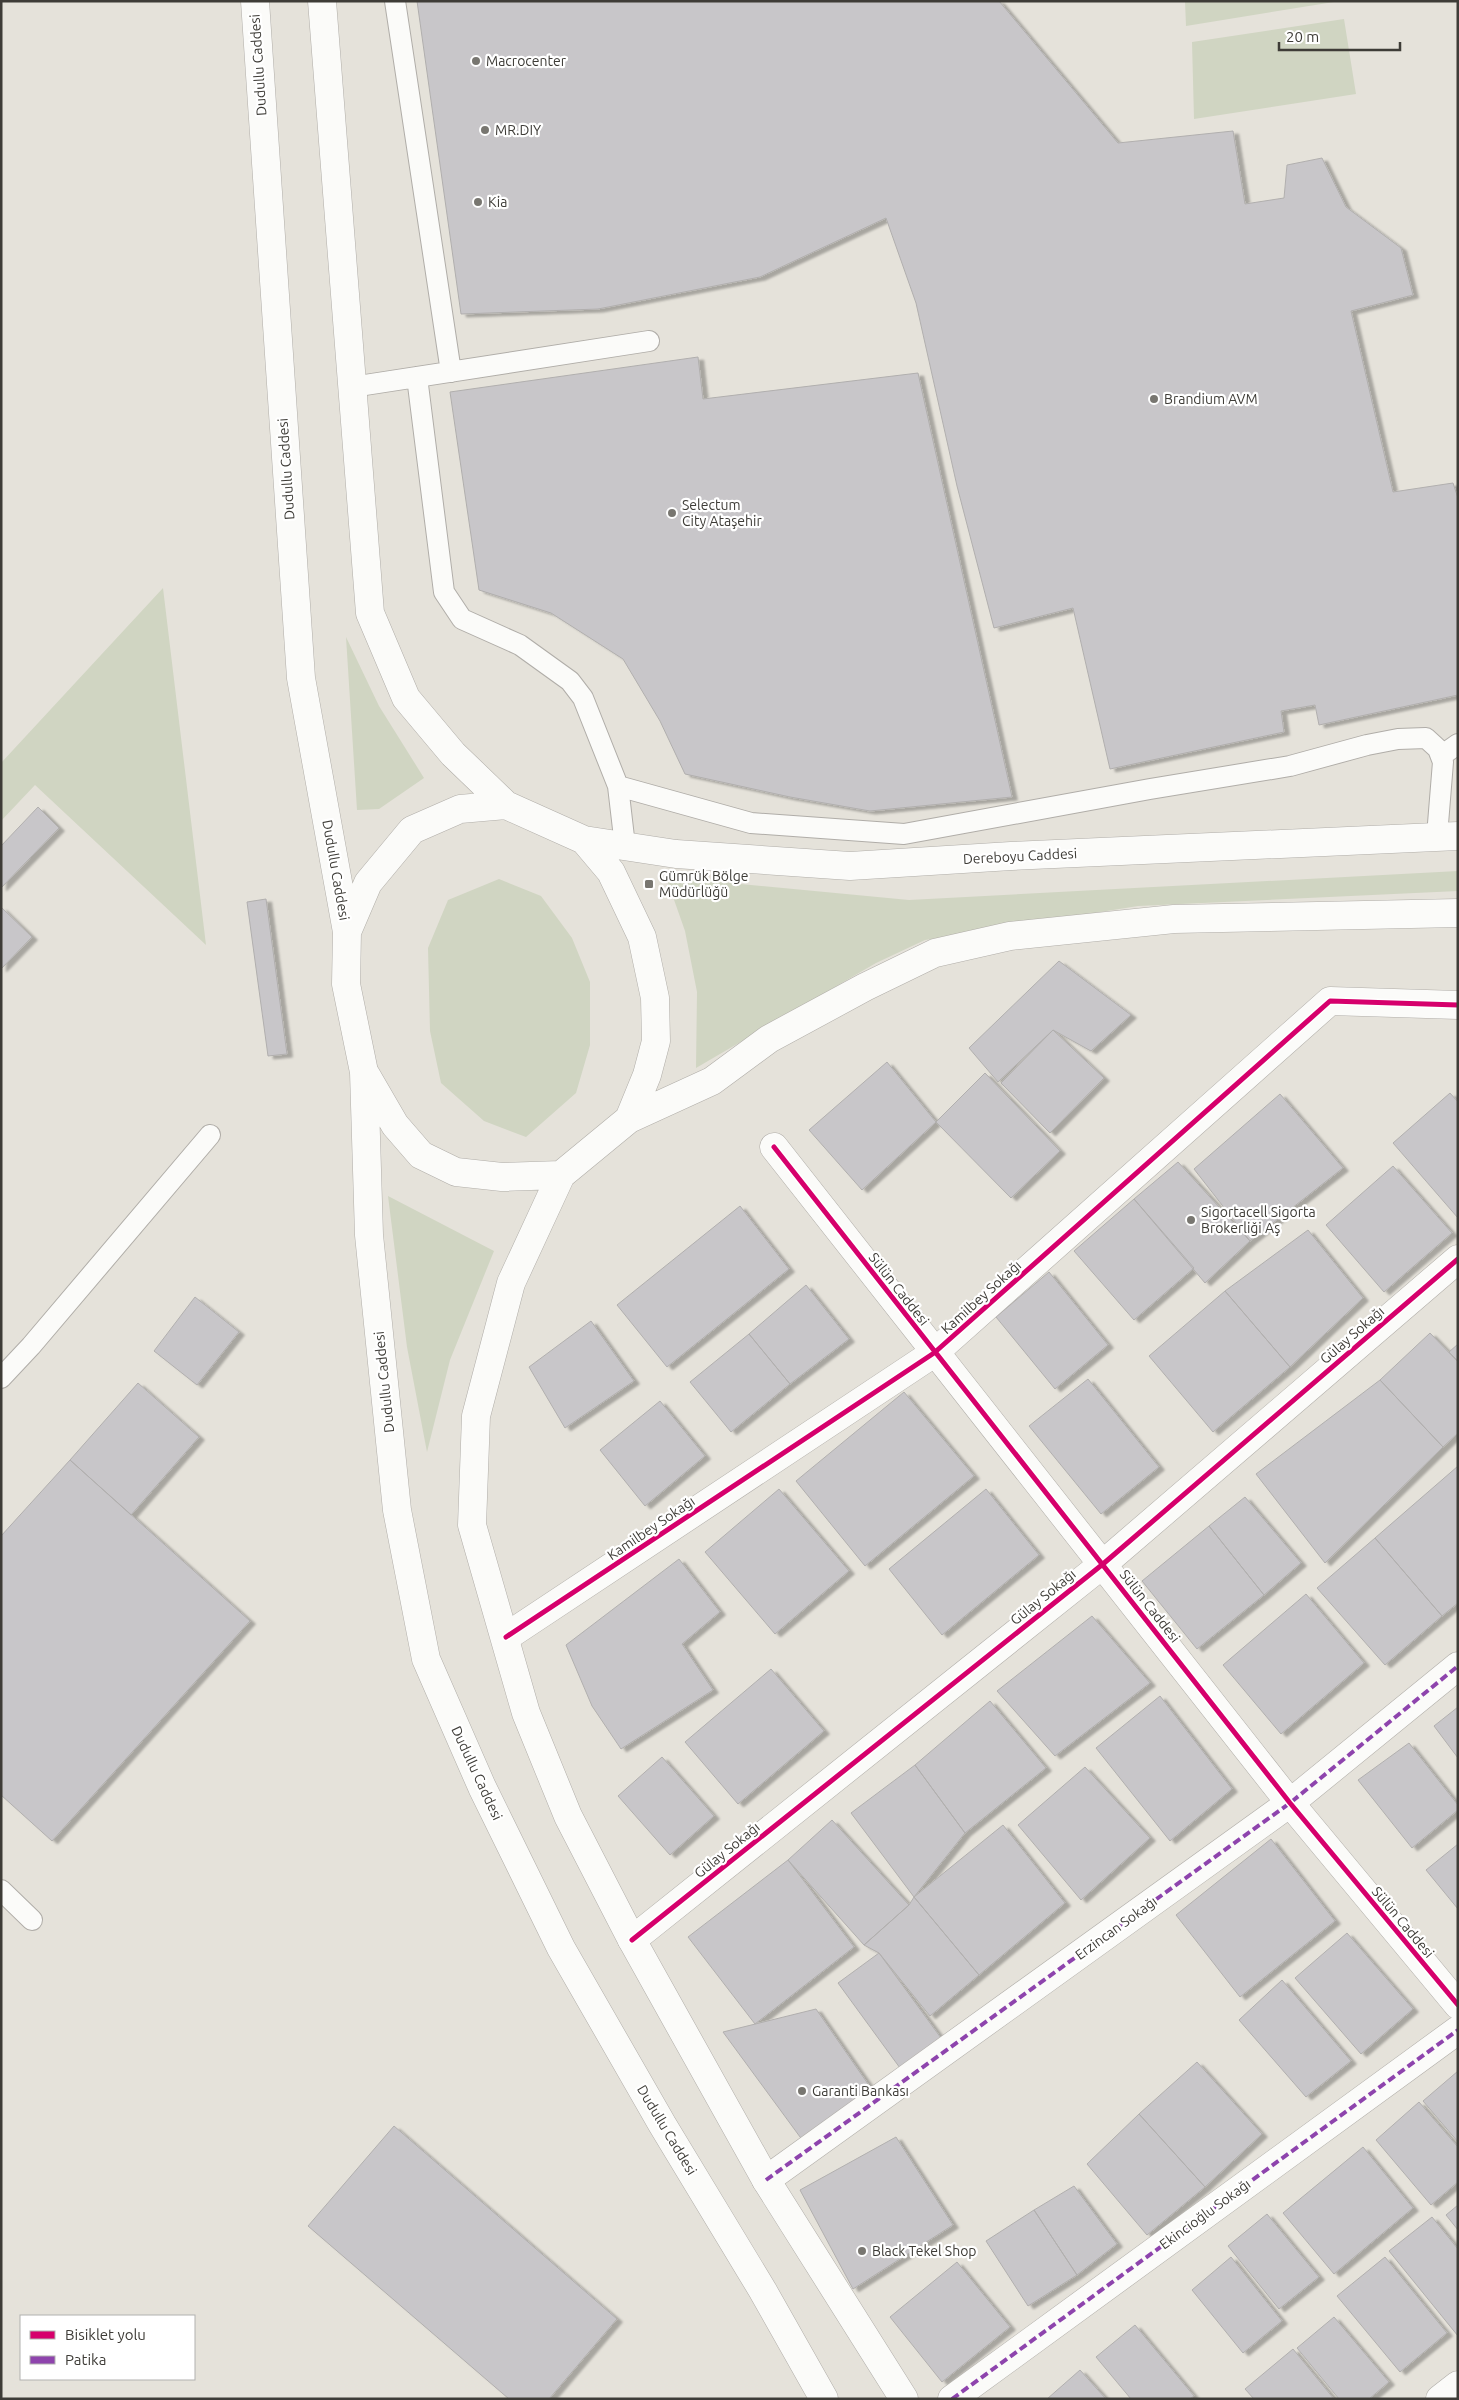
<svg xmlns="http://www.w3.org/2000/svg" width="1459" height="2400" font-family="Ubuntu,sans-serif">
	<style>
		.green { fill: #d0d5c2 }
		.building { fill: #c8c6c9; stroke: #b1afae; filter: url(#shadow) }
		.lines { fill: none; stroke-linecap: round; stroke-linejoin: round }
		.lane-casing { stroke: #b0ada8; stroke-width: 22 }
		.street-casing { stroke: #b0ada8; stroke-width: 29 }
		.primary-casing { stroke: #b0ada8; stroke-width: 29 }
		.lane { stroke: #fbfbf9; stroke-width: 20 }
		.street { stroke: #fbfbf9; stroke-width: 28 }
		.primary { stroke: #fbfbf9; stroke-width: 28 }
		.quiet { stroke: #8e44ad; stroke-width: 4; stroke-dasharray: 8 4; stroke-linecap: butt }
		.cycleway-casing { stroke: #fff; stroke-width: 8 }
		.cycleway { stroke: #d6006c; stroke-width: 5 }
		.poi-dot { fill: #787670; stroke: #fff; stroke-width: 2 }
		.labels { text-anchor: middle; stroke-width: 4.5; stroke-linejoin: round; paint-order: stroke }
		.poi-label { font-size: 14px; fill: #3e3c37; stroke: #fff; text-anchor: start }
		.street-label { font-size: 14px; fill: #3e3c37; stroke: #fff }
	</style>
	<defs>
		<filter id="shadow"><feDropShadow dx="5.5" dy="3" stdDeviation="1" flood-color="#0004"/></filter>
	</defs>
	<rect width="100%" height="100%" fill="#e5e2da"/>
	<!-- green -->
	<path class="green" d="M 1185,1 L 1340,1 L 1186,26 Z
		M 1344,19 L 1356,94 L 1194,119 L 1192,42 Z
		M 163,588 L 206,945 L 35,785 L 1,821 L 1,763 Z
		M 346,637 L 379,706 L 424,778 L 379,809 L 357,810 Z
		M 1458,871 L 1458,891 L 1138,906 L 925,940 L 876,963 L 696,1068 L 697,992 L 685,931 L 666,877 L 909,900 Z
		M 499,879 L 541,896 L 572,938 L 590,982 L 590,1045 L 576,1093 L 526,1137 L 484,1121 L 441,1083 L 430,1031 L 428,948 L 448,900 Z
		M 388,1196 L 494,1251 L 450,1360 L 427,1452 L 407,1347 Z"/>
	<!-- building -->
	<path class="building" d="M 417,1 L 999,1 L 1118,143 L 1233,131 L 1245,204 L 1284,198 L 1287,165 L 1322,158 L 1346,207 L 1401,248 L 1413,295 L 1351,311 L 1393,492 L 1453,483 L 1458,498 L 1458,695 L 1319,725 L 1315,705 L 1281,711 L 1284,732 L 1110,769 L 1073,608 L 994,628 L 957,486 L 916,303 L 886,218 L 760,277 L 598,309 L 461,314 Z
		M 698,357 L 703,399 L 918,373 L 1012,797 L 870,811 L 790,797 L 685,774 L 660,721 L 623,659 L 551,613 L 479,590 L 450,392 Z
		M 38,807 L 59,828 L 1,888 L 1,846 Z
		M 266,899 L 287,1054 L 268,1056 L 247,902 Z
		M 1,907 L 32,937 L 1,969 Z
		M 1059,961 L 1131,1015 L 1091,1051 L 1053,1030 L 998,1082 L 969,1048 Z
		M 1053,1030 L 1104,1078 L 1050,1133 L 1001,1083 Z
		M 887,1062 L 936,1122 L 862,1190 L 809,1130 Z
		M 985,1073 L 1060,1151 L 1011,1198 L 936,1122 Z
		M 1450,1093 L 1458,1102 L 1458,1218 L 1393,1143 Z
		M 1280,1094 L 1343,1168 L 1250,1241 L 1194,1169 Z
		M 1178,1162 L 1250,1241 L 1205,1283 L 1134,1199 Z
		M 1393,1166 L 1452,1233 L 1384,1292 L 1326,1225 Z
		M 1134,1199 L 1194,1268 L 1134,1320 L 1074,1251 Z
		M 740,1206 L 789,1269 L 667,1367 L 617,1305 Z
		M 1308,1230 L 1363,1298 L 1290,1367 L 1225,1291 Z
		M 1049,1272 L 1108,1345 L 1055,1389 L 996,1317 Z
		M 806,1285 L 849,1339 L 790,1384 L 749,1334 Z
		M 1225,1291 L 1290,1367 L 1213,1432 L 1149,1356 Z
		M 195,1297 L 239,1332 L 197,1385 L 154,1351 Z
		M 591,1321 L 634,1381 L 565,1428 L 529,1367 Z
		M 1430,1333 L 1458,1362 L 1458,1433 L 1443,1447 L 1380,1380 Z
		M 749,1334 L 790,1384 L 731,1432 L 690,1382 Z
		M 1458,1344 L 1458,1361 L 1449,1352 Z
		M 1088,1379 L 1159,1467 L 1101,1514 L 1029,1426 Z
		M 1380,1380 L 1443,1447 L 1325,1563 L 1256,1474 Z
		M 138,1383 L 199,1437 L 131,1515 L 70,1460 Z
		M 904,1392 L 974,1476 L 865,1566 L 796,1481 Z
		M 660,1401 L 705,1456 L 645,1506 L 600,1450 Z
		M 70,1460 L 250,1621 L 52,1841 L 1,1795 L 1,1536 Z
		M 1458,1466 L 1458,1603 L 1442,1616 L 1375,1538 Z
		M 779,1489 L 849,1571 L 775,1634 L 705,1552 Z
		M 986,1489 L 1039,1555 L 942,1635 L 889,1569 Z
		M 1245,1497 L 1301,1563 L 1264,1595 L 1209,1526 Z
		M 1209,1526 L 1264,1595 L 1197,1649 L 1142,1581 Z
		M 1375,1538 L 1442,1616 L 1385,1665 L 1317,1588 Z
		M 679,1559 L 720,1612 L 682,1644 L 713,1690 L 621,1749 L 592,1706 L 566,1645 Z
		M 1306,1594 L 1364,1663 L 1281,1734 L 1223,1665 Z
		M 1092,1616 L 1150,1683 L 1055,1756 L 997,1691 Z
		M 771,1669 L 824,1731 L 738,1804 L 685,1742 Z
		M 1160,1696 L 1232,1789 L 1170,1841 L 1096,1748 Z
		M 990,1701 L 1046,1768 L 965,1833 L 915,1765 Z
		M 1458,1707 L 1458,1758 L 1434,1726 Z
		M 1409,1743 L 1458,1805 L 1458,1810 L 1412,1848 L 1358,1780 Z
		M 662,1757 L 714,1816 L 670,1855 L 618,1796 Z
		M 915,1765 L 965,1833 L 914,1897 L 851,1813 Z
		M 1085,1767 L 1150,1838 L 1081,1900 L 1018,1825 Z
		M 832,1820 L 909,1905 L 864,1945 L 788,1860 Z
		M 1003,1825 L 1065,1903 L 979,1975 L 914,1897 Z
		M 1271,1839 L 1335,1921 L 1240,1997 L 1176,1915 Z
		M 1458,1844 L 1458,1909 L 1426,1870 Z
		M 788,1860 L 854,1947 L 755,2024 L 688,1937 Z
		M 914,1897 L 979,1975 L 930,2016 L 879,1953 L 864,1945 L 909,1905 Z
		M 1347,1933 L 1413,2009 L 1361,2054 L 1295,1978 Z
		M 879,1953 L 941,2038 L 900,2068 L 838,1983 Z
		M 1282,1980 L 1351,2061 L 1306,2097 L 1239,2020 Z
		M 816,2009 L 875,2094 L 803,2141 L 723,2032 Z
		M 1197,2062 L 1262,2134 L 1205,2187 L 1139,2114 Z
		M 1458,2071 L 1458,2142 L 1423,2101 Z
		M 1419,2102 L 1458,2147 L 1458,2182 L 1431,2205 L 1376,2140 Z
		M 1139,2114 L 1205,2187 L 1147,2235 L 1087,2164 Z
		M 394,2126 L 617,2319 L 549,2399 L 509,2399 L 308,2226 Z
		M 896,2137 L 953,2225 L 853,2289 L 800,2190 Z
		M 1363,2147 L 1413,2208 L 1334,2274 L 1283,2213 Z
		M 1074,2186 L 1117,2244 L 1077,2275 L 1034,2210 Z
		M 1458,2205 L 1458,2230 L 1446,2215 Z
		M 1034,2210 L 1077,2275 L 1028,2306 L 986,2241 Z
		M 1267,2214 L 1319,2277 L 1279,2309 L 1228,2246 Z
		M 1432,2217 L 1458,2249 L 1458,2336 L 1389,2251 Z
		M 1231,2257 L 1282,2321 L 1243,2353 L 1192,2290 Z
		M 1385,2257 L 1447,2333 L 1400,2372 L 1337,2296 Z
		M 957,2262 L 1010,2327 L 942,2382 L 890,2317 Z
		M 1334,2317 L 1389,2382 L 1369,2399 L 1339,2399 L 1297,2348 Z
		M 1135,2325 L 1194,2396 L 1190,2399 L 1131,2399 L 1096,2357 Z
		M 1293,2349 L 1334,2399 L 1254,2399 L 1245,2389 Z
		M 1080,2370 L 1106,2399 L 1047,2399 Z"/>
	<g class="lines">
		<defs>
			<path id="lane" d="M 395,1 L 451,372
				M 417,377 L 444,592 L 462,619 L 520,645 L 570,681 L 583,698 L 618,786 L 625,846
				M 352,387 L 649,341
				M 1441,756 L 1458,744
				M 618,786 L 751,823 L 904,834 L 1150,789 L 1290,766 L 1367,745 L 1398,739 L 1426,738 L 1438,749 L 1443,762 L 1437,836
				M 1,1378 L 31,1346 L 210,1135
				M 1,1890 L 32,1920"/>
			<path id="street" d="M 774,1147 L 1290,1803 L 1458,2005
				M 506,1637 L 934,1353 L 1330,1001 L 1458,1005
				M 632,1940 L 1103,1564 L 1458,1259
				M 766,2180 L 1290,1803 L 1458,1666
				M 952,2399 L 1458,2030
				M 1440,2399 L 1458,2385"/>
			<path id="primary" d="M 255,1 L 301,678 L 347,932 L 346,984 L 364,1072 L 369,1235 L 397,1510 L 426,1659 L 482,1787 L 561,1948 L 662,2124 L 763,2291 L 824,2399
				M 322,1 L 370,613 L 406,698 L 453,754 L 506,805 L 584,840 L 611,872 L 642,937 L 655,998 L 656,1041 L 647,1075 L 629,1119 L 561,1175 L 511,1283 L 476,1416 L 472,1525 L 526,1713 L 568,1816 L 632,1940 L 766,2180 L 904,2399
				M 584,840 L 676,854 L 850,866 L 1011,856 L 1458,836
				M 347,932 L 368,883 L 412,830 L 460,809 L 506,805
				M 366,1075 L 395,1125 L 421,1155 L 456,1172 L 502,1177 L 561,1175
				M 629,1119 L 712,1081 L 769,1039 L 865,987 L 935,953 L 1010,936 L 1174,919 L 1458,913"/>
		</defs>
		<!-- lane casing -->
		<use href="#lane" class="lane-casing"/>
		<!-- street casing -->
		<use href="#street" class="street-casing"/>
		<!-- primary casing -->
		<use href="#primary" class="primary-casing"/>
		<!-- lane -->
		<use href="#lane" class="lane"/>
		<!-- street -->
		<use href="#street" class="street"/>
		<!-- primary -->
		<use href="#primary" class="primary"/>
		<!-- quiet -->
		<path class="quiet" d="M 766,2180 L 1290,1803 L 1458,1666
			M 952,2399 L 1458,2030"/>
		<defs>
			<path id="cycleway" d="M 774,1147 L 1290,1803 L 1458,2005
				M 506,1637 L 934,1353 L 1330,1001 L 1458,1005
				M 632,1940 L 1103,1564 L 1458,1259"/>
		</defs>
		<!-- cycleway casing -->
		<use href="#cycleway" class="cycleway-casing"/>
		<!-- cycleway -->
		<use href="#cycleway" class="cycleway"/>
	</g>
	<!-- markers -->
	<g class="poi-dot">
		<circle cx="476" cy="61" r="5"/>
		<circle cx="485" cy="130" r="5"/>
		<circle cx="478" cy="202" r="5"/>
		<circle cx="1154" cy="399" r="5"/>
		<circle cx="672" cy="513" r="5"/>
		<rect x="644" y="879" width="10" height="10" rx="2.5"/>
		<circle cx="1191" cy="1220" r="5"/>
		<circle cx="802" cy="2091" r="5"/>
		<circle cx="862" cy="2251" r="5"/>
	</g>
	<g class="labels">
		<!-- poi labels -->
		<g class="poi-label">
			<text x="486" y="66">Macrocenter</text>
			<text x="495" y="135">MR.DIY</text>
			<text x="488" y="207">Kia</text>
			<text x="1164" y="404">Brandium AVM</text>
			<text x="682" y="510">Selectum<tspan x="682" dy="16">City Ataşehir</tspan></text>
			<text x="659" y="881">Gümrük Bölge<tspan x="659" dy="16">Müdürlüğü</tspan></text>
			<text x="1201" y="1217">Sigortacell Sigorta<tspan x="1201" dy="16">Brokerliği Aş</tspan></text>
			<text x="812" y="2096">Garanti Bankası</text>
			<text x="872" y="2256">Black Tekel Shop</text>
		</g>
		<!-- street labels -->
		<g class="street-label">
			<text transform="translate(258 65) rotate(-94)" y="5">Dudullu Caddesi</text>
			<text transform="translate(286 469) rotate(-94)" y="5">Dudullu Caddesi</text>
			<text transform="translate(1020 856) rotate(-3)" y="5">Dereboyu Caddesi</text>
			<text transform="translate(336 870) rotate(80)" y="5">Dudullu Caddesi</text>
			<text transform="translate(899 1289) rotate(52)" y="5">Sülün Caddesi</text>
			<text transform="translate(981 1297) rotate(-42)" y="5">Kamilbey Sokağı</text>
			<text transform="translate(1352 1335) rotate(-41)" y="5">Gülay Sokağı</text>
			<text transform="translate(384 1382) rotate(-96)" y="5">Dudullu Caddesi</text>
			<text transform="translate(651 1528) rotate(-34)" y="5">Kamilbey Sokağı</text>
			<text transform="translate(1043 1597) rotate(-39)" y="5">Gülay Sokağı</text>
			<text transform="translate(1150 1606) rotate(52)" y="5">Sülün Caddesi</text>
			<text transform="translate(477 1773) rotate(65)" y="5">Dudullu Caddesi</text>
			<text transform="translate(727 1850) rotate(-39)" y="5">Gülay Sokağı</text>
			<text transform="translate(1403 1922) rotate(50)" y="5">Sülün Caddesi</text>
			<text transform="translate(1116 1928) rotate(-36)" y="5">Erzincan Sokağı</text>
			<text transform="translate(667 2130) rotate(59)" y="5">Dudullu Caddesi</text>
			<text transform="translate(1205 2214) rotate(-36)" y="5">Ekincioğlu Sokağı</text>
		</g>
	</g>
	<!-- border -->
	<rect width="1459" height="2400" fill="none" stroke="#3e3c37" stroke-width="5"/>
	<!-- legend -->
	<rect x="20" y="2315" width="175" height="65" fill="#ffffff" stroke="#b2b1af"/>
	<rect x="30" y="2331" width="25" height="8" fill="#d6006c" stroke="#b2b1af"/>
	<text x="65" y="2340" font-size="15" fill="#3e3c37">Bisiklet yolu</text>
	<rect x="30" y="2356" width="25" height="8" fill="#8e44ad" stroke="#b2b1af"/>
	<text x="65" y="2365" font-size="15" fill="#3e3c37">Patika</text>
	<!-- scale -->
	<path d="M1279 42v8h121v-8" fill="none" stroke="#3e3c37" stroke-width="2.5"/>
	<text x="1286" y="42" font-size="15" fill="#3e3c37" stroke="#ffffff" stroke-width="4" paint-order="stroke">20 m</text>
</svg>
